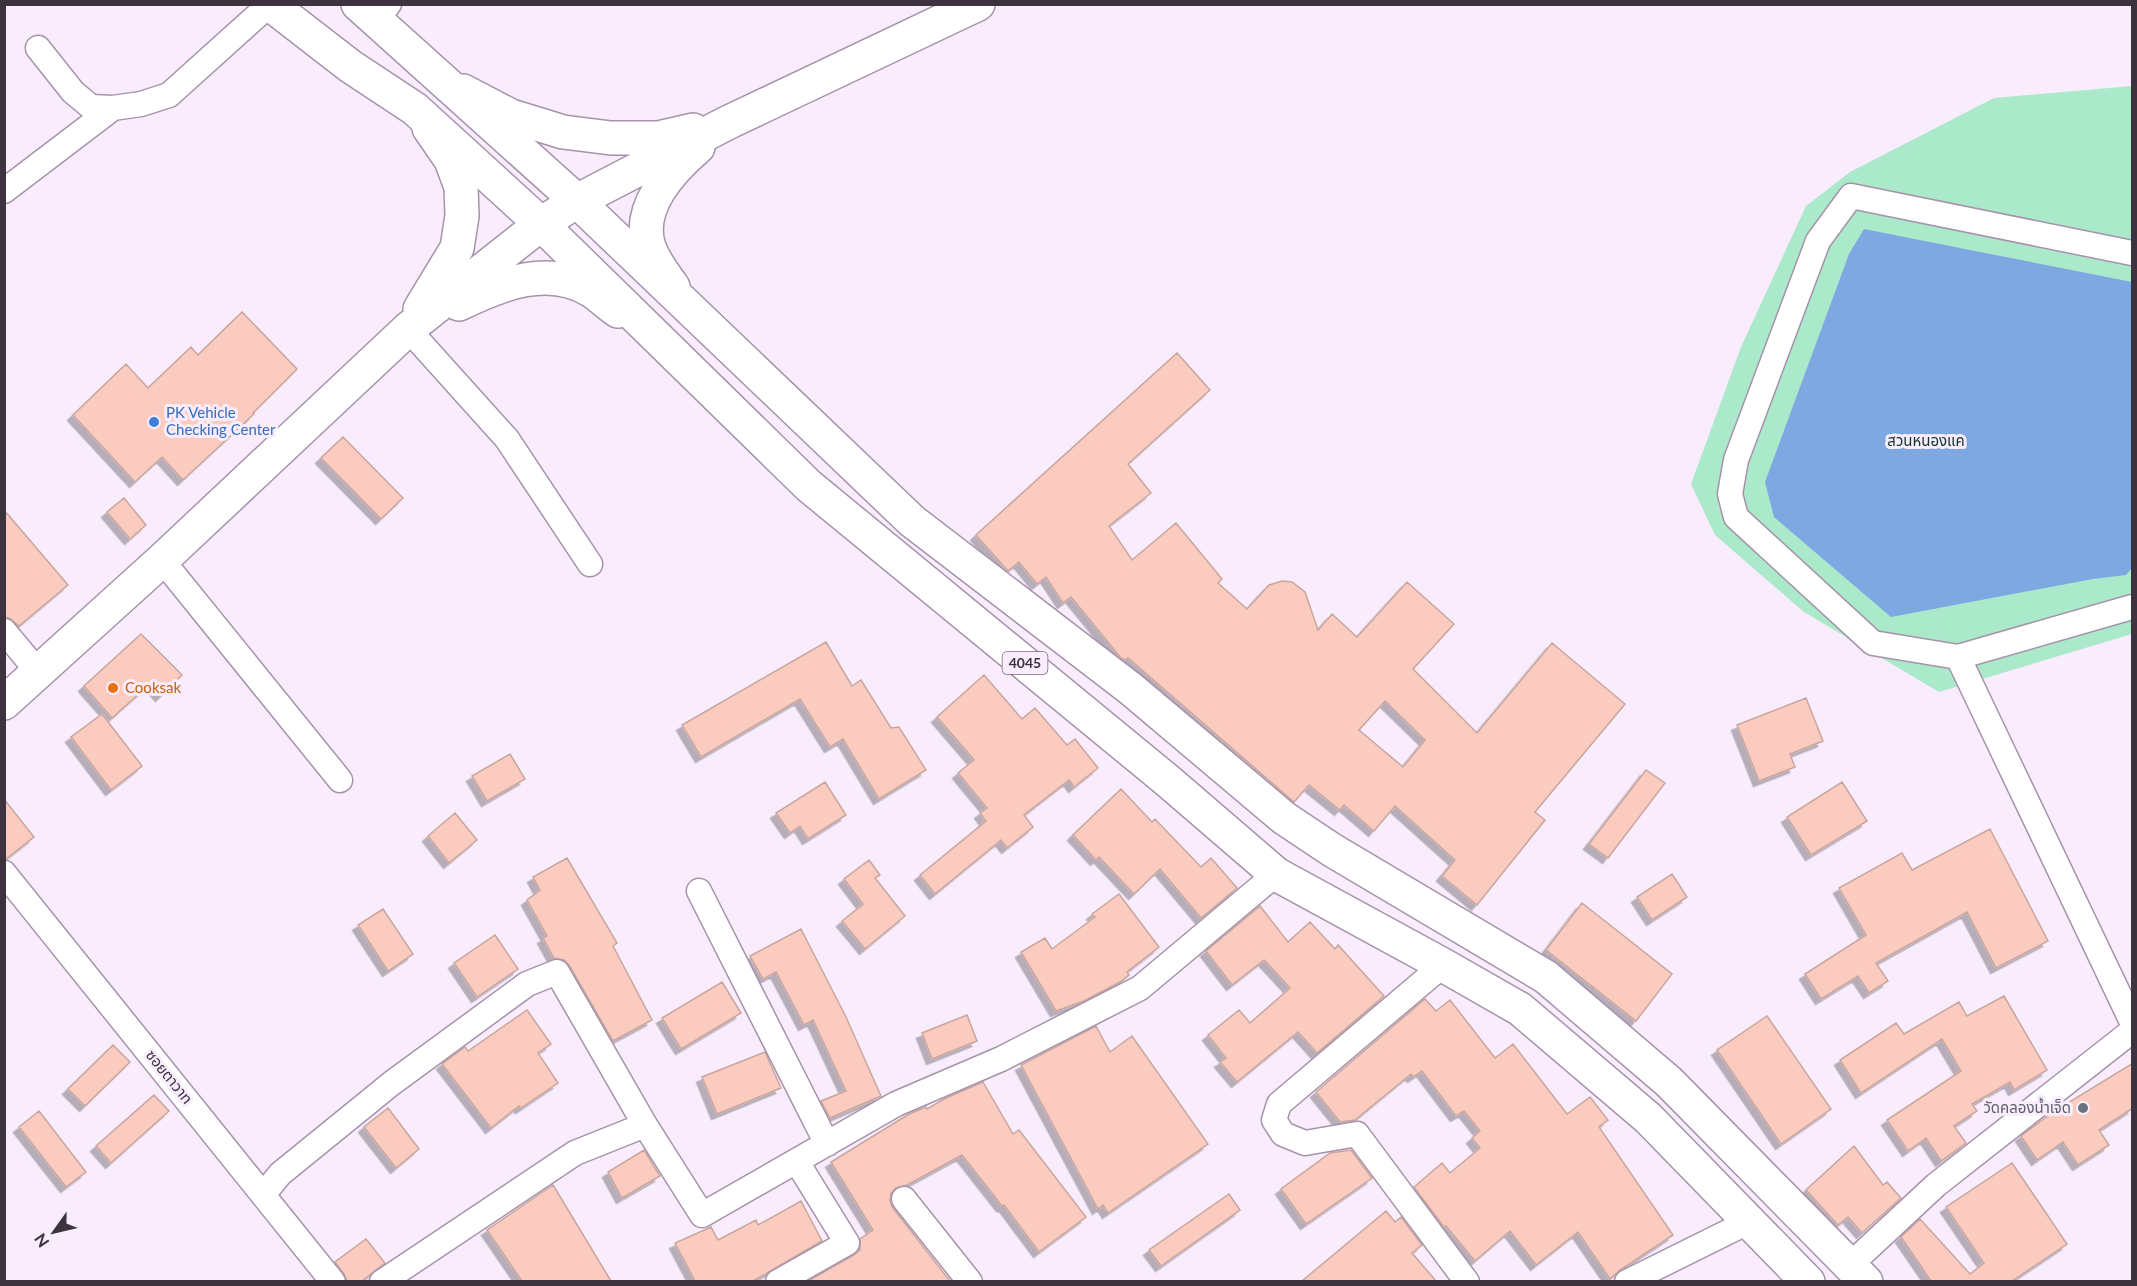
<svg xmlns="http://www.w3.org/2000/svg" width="2137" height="1286" font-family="Lato,'Noto Sans Thai',sans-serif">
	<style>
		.green { fill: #aae9ca }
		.water { fill: #7ea8e2 }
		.building { fill: #fccbc0; stroke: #c8a69e; stroke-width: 1.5; fill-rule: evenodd; filter: url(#shadow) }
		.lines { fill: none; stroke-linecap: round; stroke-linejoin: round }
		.street-casing { stroke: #a693ab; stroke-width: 27 }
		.secondary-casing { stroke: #a693ab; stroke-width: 36 }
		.primary-casing { stroke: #a693ab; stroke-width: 36 }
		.street { stroke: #fff; stroke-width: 24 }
		.secondary { stroke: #fff; stroke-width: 33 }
		.primary { stroke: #fff; stroke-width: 33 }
		.shop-dot { fill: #3f7fe0; stroke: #f9ecfc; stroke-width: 2 }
		.food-dot { fill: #e8710a; stroke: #f9ecfc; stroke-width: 2 }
		.worship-dot { fill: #6b7280; stroke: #f9ecfc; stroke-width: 2 }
		.labels { text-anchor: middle; stroke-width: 6; stroke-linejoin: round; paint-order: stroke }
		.shield { fill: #f9ecfc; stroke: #756a77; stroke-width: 1.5 }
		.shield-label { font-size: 14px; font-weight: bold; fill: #3c333e }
		.shop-label { font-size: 15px; fill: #366cbe; stroke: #f9ecfc; text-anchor: start }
		.park-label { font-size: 15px; fill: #113627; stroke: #f9ecfc }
		.food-label { font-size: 15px; fill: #c56008; stroke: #f9ecfc; text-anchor: start }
		.street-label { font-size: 15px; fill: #3c333e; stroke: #f9ecfc }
		.worship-label { font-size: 15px; fill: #5b616d; stroke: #f9ecfc; text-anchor: end }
	</style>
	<defs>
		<filter id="shadow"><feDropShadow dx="-5.5" dy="5.5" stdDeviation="0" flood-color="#0004"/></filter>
	</defs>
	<rect width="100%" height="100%" fill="#f9ecfc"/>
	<!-- green -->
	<path class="green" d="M 2132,86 L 2132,634 L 1939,692 L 1804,612 L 1715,535 L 1691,484 L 1741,347 L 1806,206 L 1850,172 L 1994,98 Z"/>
	<!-- water -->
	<path class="water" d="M 1864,229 L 2132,282 L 2132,568 L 2126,575 L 2093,579 L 1891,617 L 1774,517 L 1765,482 L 1849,254 Z"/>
	<!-- building -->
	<path class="building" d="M 242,312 L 297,369 L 253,413 L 254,414 L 183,480 L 162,457 L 135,482 L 73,415 L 126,364 L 148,388 L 191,347 L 198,355 Z
		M 1177,353 L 1210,390 L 1128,464 L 1151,493 L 1109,526 L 1132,560 L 1176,523 L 1222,579 L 1218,583 L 1247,609 L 1269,585 L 1282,581 L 1292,582 L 1305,592 L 1318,630 L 1332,614 L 1357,637 L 1407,582 L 1454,624 L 1413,669 L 1477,733 L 1552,643 L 1625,704 L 1535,812 L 1545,820 L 1477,905 L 1442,876 L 1455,860 L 1395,806 L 1374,831 L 1344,805 L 1340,810 L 1309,785 L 1294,802 L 1128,658 L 1125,660 L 1121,658 L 1071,597 L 1063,603 L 1046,577 L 1037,584 L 1019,562 L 1008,571 L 976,535 ZM 1385,701 L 1425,740 L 1403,767 L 1359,730 Z
		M 343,437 L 403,498 L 381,519 L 321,458 Z
		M 124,498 L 146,525 L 130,539 L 107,512 Z
		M 4,510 L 68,585 L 19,626 L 9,618 L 4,617 Z
		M 141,634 L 182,675 L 161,696 L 150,684 L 112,718 L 84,686 Z
		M 826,642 L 852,686 L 861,680 L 891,728 L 899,727 L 926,770 L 879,799 L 843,739 L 830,747 L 800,699 L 701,757 L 682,725 Z
		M 984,675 L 1022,719 L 1035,708 L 1067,745 L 1075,739 L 1098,768 L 1074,787 L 1069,780 L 1024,815 L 1033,827 L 1007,848 L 1001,840 L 935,894 L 920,875 L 986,821 L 980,813 L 987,808 L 958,773 L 974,760 L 937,717 Z
		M 1806,698 L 1823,741 L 1790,754 L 1795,767 L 1759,781 L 1737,725 Z
		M 102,714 L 142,766 L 111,790 L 71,737 Z
		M 510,754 L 525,779 L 487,801 L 472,776 Z
		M 1646,770 L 1665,783 L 1608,858 L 1589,844 Z
		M 825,782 L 846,815 L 808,839 L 800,826 L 790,833 L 776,813 Z
		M 1842,782 L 1867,821 L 1811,855 L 1787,817 Z
		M 1121,789 L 1152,822 L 1155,819 L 1201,867 L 1211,858 L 1237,888 L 1201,918 L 1160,869 L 1134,894 L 1099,857 L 1096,860 L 1073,835 Z
		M 4,799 L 34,837 L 6,859 L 4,859 Z
		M 455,813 L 477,840 L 449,863 L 428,836 Z
		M 1990,829 L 2048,941 L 1996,968 L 1967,912 L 1876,963 L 1888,981 L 1869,993 L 1858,976 L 1821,999 L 1805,974 L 1866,935 L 1839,888 L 1902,853 L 1912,870 Z
		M 567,858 L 617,943 L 613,946 L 652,1020 L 613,1041 L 569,965 L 564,960 L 554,958 L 543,938 L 547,936 L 527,900 L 540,890 L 533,877 Z
		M 869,860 L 880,875 L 875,878 L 905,916 L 865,949 L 842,921 L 863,904 L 844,879 Z
		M 1672,874 L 1687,897 L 1652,920 L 1637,897 Z
		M 1119,894 L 1159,947 L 1127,972 L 1129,975 L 1120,982 L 1084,1001 L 1056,1011 L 1021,952 L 1045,938 L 1052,949 L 1095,917 L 1092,914 Z
		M 1582,903 L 1672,974 L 1636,1021 L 1546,950 Z
		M 1260,906 L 1288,942 L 1310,922 L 1335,949 L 1338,945 L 1384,996 L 1317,1053 L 1298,1032 L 1237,1082 L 1220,1062 L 1226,1058 L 1208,1035 L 1239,1010 L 1250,1023 L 1290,988 L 1264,960 L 1232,985 L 1206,951 Z
		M 383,909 L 413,954 L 388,971 L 358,925 Z
		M 801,929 L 846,1017 L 881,1096 L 830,1118 L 821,1101 L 846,1091 L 813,1020 L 804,1025 L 776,972 L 763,979 L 750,956 Z
		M 495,935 L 518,969 L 477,997 L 454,963 Z
		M 722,982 L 741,1013 L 681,1049 L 662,1018 Z
		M 2004,996 L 2047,1070 L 2014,1090 L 2010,1082 L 1972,1104 L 1977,1111 L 1954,1126 L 1966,1143 L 1941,1161 L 1926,1138 L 1908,1151 L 1887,1120 L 1961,1071 L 1942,1039 L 1861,1093 L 1840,1060 L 1896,1023 L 1904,1034 L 1959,1002 L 1967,1016 Z
		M 1425,999 L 1436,1011 L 1450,1000 L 1495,1058 L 1513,1044 L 1567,1114 L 1590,1097 L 1608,1120 L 1599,1127 L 1673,1235 L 1620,1270 L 1610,1279 L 1578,1232 L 1536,1265 L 1510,1231 L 1475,1261 L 1446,1226 L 1444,1227 L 1414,1187 L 1442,1163 L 1450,1173 L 1480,1148 L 1472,1138 L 1480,1131 L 1464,1111 L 1456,1116 L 1422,1071 L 1413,1077 L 1411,1074 L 1355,1120 L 1340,1122 L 1316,1092 Z
		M 527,1010 L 551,1044 L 538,1053 L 558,1083 L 521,1108 L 519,1106 L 491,1128 L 442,1064 L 465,1047 L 468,1051 Z
		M 967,1015 L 977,1041 L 932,1059 L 922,1033 Z
		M 1767,1016 L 1831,1109 L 1781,1144 L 1717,1050 Z
		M 1096,1026 L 1110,1052 L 1132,1036 L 1208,1144 L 1108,1213 L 1103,1205 L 1098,1209 L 1021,1065 Z
		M 113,1045 L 130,1062 L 85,1106 L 68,1089 Z
		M 765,1052 L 781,1088 L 717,1114 L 702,1077 Z
		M 2133,1063 L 2133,1108 L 2099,1130 L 2109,1145 L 2078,1165 L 2063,1142 L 2037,1160 L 2021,1136 L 2053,1112 Z
		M 983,1082 L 1013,1134 L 1019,1130 L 1086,1217 L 1039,1252 L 1004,1205 L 1002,1206 L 962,1155 L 907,1185 L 896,1188 L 891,1193 L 890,1201 L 893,1208 L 950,1281 L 808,1281 L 854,1255 L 860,1250 L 860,1239 L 873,1230 L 831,1162 L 909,1114 L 926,1107 L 927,1109 L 946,1098 Z
		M 154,1095 L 169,1111 L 111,1163 L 96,1146 Z
		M 388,1108 L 419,1149 L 396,1168 L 364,1127 Z
		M 39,1111 L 86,1172 L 66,1187 L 19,1127 Z
		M 1854,1146 L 1883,1185 L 1887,1182 L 1901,1198 L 1862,1233 L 1848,1217 L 1838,1225 L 1806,1190 Z
		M 644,1150 L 660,1176 L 622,1198 L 608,1172 Z
		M 1351,1150 L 1372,1178 L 1306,1224 L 1281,1189 L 1330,1153 Z
		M 2012,1163 L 2067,1244 L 2012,1281 L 1931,1281 L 1901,1237 L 1920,1219 L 1970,1274 L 1984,1263 L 1946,1207 Z
		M 553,1185 L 611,1281 L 522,1281 L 487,1230 Z
		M 1229,1194 L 1240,1210 L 1161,1266 L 1149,1250 Z
		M 801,1201 L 822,1241 L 753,1281 L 695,1281 L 675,1243 L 711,1227 L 718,1240 L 756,1220 L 758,1225 Z
		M 1386,1211 L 1395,1222 L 1401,1217 L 1422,1245 L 1412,1253 L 1436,1281 L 1302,1281 Z
		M 366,1239 L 385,1263 L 362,1281 L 347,1281 L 344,1274 L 335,1262 Z"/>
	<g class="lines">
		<defs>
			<path id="street" d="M 374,21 L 389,4
				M 38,48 L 73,92 L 91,107 L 113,108 L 141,104 L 169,95 L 270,4
				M 4,191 L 113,108
				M 2132,253 L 1851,196 L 1818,241 L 1736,460 L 1730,494 L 1736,517 L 1873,643 L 1958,657 L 2132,607
				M 408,329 L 507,439 L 590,564
				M 162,560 L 340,780
				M 4,631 L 39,673
				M 1958,657 L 2132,1022
				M 4,873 L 333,1282
				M 699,891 L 827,1144
				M 1443,965 L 1279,1104 L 1274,1120 L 1283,1134 L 1305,1143 L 1357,1134 L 1467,1282
				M 263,1195 L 280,1174 L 392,1083 L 527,984 L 557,972 L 645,1125 L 702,1215 L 896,1104 L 1001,1059 L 1140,988 L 1276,874
				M 904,1199 L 970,1282
				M 1850,1265 L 1936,1185 L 2132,1031
				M 382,1282 L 575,1153 L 645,1125
				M 778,1282 L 847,1243 L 797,1162
				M 1627,1282 L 1748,1222"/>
			<path id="secondary" d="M 463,91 L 511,116 L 563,132 L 611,138 L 658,138 L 693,130
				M 673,287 C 664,274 654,262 649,247 C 636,208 671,170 698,147
				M 459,304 C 500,284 549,264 592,291 C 601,297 609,305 618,311
				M 420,309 L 457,248 L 462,216 L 461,187 L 451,160 L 429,128
				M 4,703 L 162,560 L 408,329 L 541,224 L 577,201 L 727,123 L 978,4"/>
			<path id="primary" d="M 270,4 L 350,66 L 415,109 L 541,224 L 809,486 L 1168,781 L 1276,874 L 1443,965 L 1520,1009 L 1648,1118 L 1808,1282
				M 358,4 L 577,201 L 912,521 L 1131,689 L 1284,818 L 1332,850 L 1546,977 L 1669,1082 L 1866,1282"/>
		</defs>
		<!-- street casing -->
		<use href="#street" class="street-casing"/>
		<!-- secondary casing -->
		<use href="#secondary" class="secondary-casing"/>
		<!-- primary casing -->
		<use href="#primary" class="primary-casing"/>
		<!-- street -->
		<use href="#street" class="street"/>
		<!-- secondary -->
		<use href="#secondary" class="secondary"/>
		<!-- primary -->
		<use href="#primary" class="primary"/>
	</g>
	<!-- markers -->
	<circle class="shop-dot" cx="154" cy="422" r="6"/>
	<circle class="food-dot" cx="113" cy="688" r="6"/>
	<circle class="worship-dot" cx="2083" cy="1108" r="6"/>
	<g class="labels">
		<!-- shield labels -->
		<rect class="shield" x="1002.5" y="652" width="45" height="22" rx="4.5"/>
		<g class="shield-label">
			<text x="1025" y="668">4045</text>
		</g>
		<!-- shop labels -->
		<g class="shop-label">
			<text x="166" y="418">PK Vehicle<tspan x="166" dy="17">Checking Center</tspan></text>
		</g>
		<!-- park labels -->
		<g class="park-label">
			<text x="1926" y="446">สวนหนองแค</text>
		</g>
		<!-- food labels -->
		<g class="food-label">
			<text x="125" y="693">Cooksak</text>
		</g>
		<!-- street labels -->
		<g class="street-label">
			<text transform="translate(169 1077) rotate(51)" y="5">ซอยตาวาท</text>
		</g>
		<!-- worship labels -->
		<g class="worship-label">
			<text x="2071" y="1113">วัดคลองน้ำเจ็ด</text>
		</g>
	</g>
	<!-- border -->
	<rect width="2137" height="1286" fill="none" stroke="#3c333e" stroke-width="12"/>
	<!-- north arrow -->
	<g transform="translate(54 1232) rotate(236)" stroke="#f9ecfc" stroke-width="4.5" paint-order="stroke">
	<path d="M0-4.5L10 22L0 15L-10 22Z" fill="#3c333e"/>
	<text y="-9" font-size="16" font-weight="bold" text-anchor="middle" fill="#3c333e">N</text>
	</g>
</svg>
